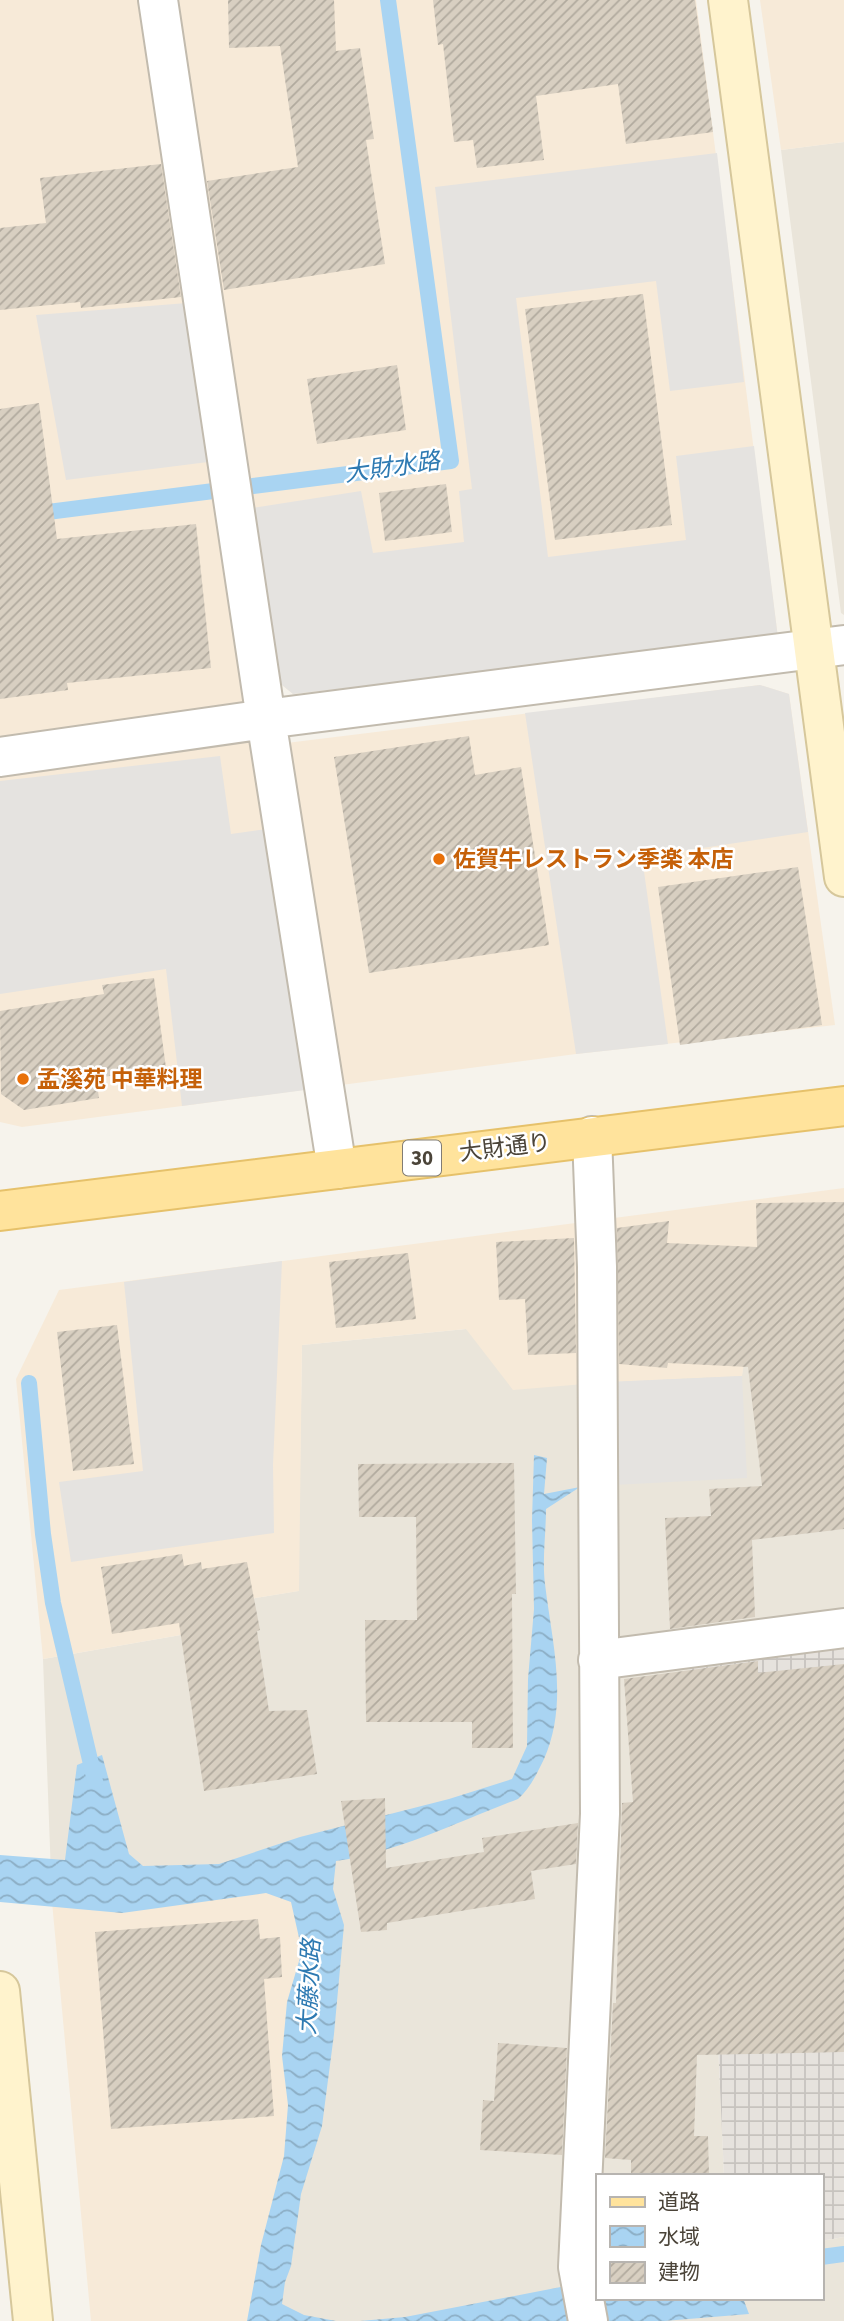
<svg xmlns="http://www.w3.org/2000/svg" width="844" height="2321" font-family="'Source Sans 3','Noto Sans JP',sans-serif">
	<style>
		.residential { fill: #eae5da }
		.commercial { fill: #f7ead8 }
		.industrial { fill: url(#industrial-grid) }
		.parking { fill: #e5e3e0 }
		.water { fill: url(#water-waves) }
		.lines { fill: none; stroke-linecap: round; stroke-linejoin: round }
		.stream { stroke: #a9d4f2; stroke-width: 16 }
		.building { fill: url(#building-hatch) }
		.street-casing { stroke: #c2bbae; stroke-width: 42 }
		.secondary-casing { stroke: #d6c79b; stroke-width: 42 }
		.primary-casing { stroke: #e6c16a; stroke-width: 42 }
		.street { stroke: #fff; stroke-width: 38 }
		.secondary { stroke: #fff3cd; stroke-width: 38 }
		.primary { stroke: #ffe39c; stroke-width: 38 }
		.food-dot { fill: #e8710a; stroke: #fff; stroke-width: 2.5 }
		.labels { text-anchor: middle; stroke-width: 5; stroke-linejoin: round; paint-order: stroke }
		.shield { fill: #fff; stroke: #817c74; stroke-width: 2 }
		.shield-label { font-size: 21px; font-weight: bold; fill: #4b4439 }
		.food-label { font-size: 23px; font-weight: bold; fill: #c56008; stroke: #fff; text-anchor: start }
		.street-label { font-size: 23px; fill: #4b4439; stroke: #fff }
		.water-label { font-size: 24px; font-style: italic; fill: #2e7ab2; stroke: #fff }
	</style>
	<defs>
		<pattern id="industrial-grid" width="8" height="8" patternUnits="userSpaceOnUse" patternTransform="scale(1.75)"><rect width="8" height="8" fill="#e6e2dd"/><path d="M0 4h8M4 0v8" fill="none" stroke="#c7c3be"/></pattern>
		<pattern id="water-waves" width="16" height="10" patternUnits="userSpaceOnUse" patternTransform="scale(1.75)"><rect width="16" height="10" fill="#a9d4f2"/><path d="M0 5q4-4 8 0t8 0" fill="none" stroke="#8caec5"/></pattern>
		<pattern id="building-hatch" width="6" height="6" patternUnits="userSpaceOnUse" patternTransform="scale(1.75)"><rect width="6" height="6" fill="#d8cfc1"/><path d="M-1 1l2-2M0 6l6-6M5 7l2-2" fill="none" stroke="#b1aa9e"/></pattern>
	</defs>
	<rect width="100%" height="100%" fill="#f6f3ec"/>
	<!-- residential -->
	<path class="residential" d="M 844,142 L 844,615 L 841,613 L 781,150 Z
		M 466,1329 L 608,1382 L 742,1375 L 744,1357 L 844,1348 L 844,1635 L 713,1933 L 724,2176 L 597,2176 L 597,2298 L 821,2298 L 821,2241 L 844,2237 L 844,2321 L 251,2321 L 52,1902 L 43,1659 L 198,1632 L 201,1607 L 298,1591 L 302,1345 Z"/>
	<!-- commercial -->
	<path class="commercial" d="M 0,0 L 696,0 L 778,638 L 293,694 L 276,680 L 253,747 L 760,685 L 789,694 L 835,1025 L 576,1054 L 22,1127 L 0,1122 Z
		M 760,0 L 844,0 L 844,142 L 781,150 Z
		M 844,1188 L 844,1348 L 745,1357 L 742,1376 L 608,1382 L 513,1390 L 466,1329 L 302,1345 L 299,1591 L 201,1607 L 198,1632 L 43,1659 L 16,1379 L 59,1290 Z
		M 304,1876 L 320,1961 L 295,2162 L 251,2321 L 91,2321 L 52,1902 Z"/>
	<!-- industrial -->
	<path class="industrial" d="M 844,1635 L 844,2237 L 821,2241 L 821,2176 L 724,2176 L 713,1933 L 687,1650 Z"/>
	<!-- parking -->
	<path class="parking" d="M 717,153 L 744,382 L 670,391 L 656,281 L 516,298 L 548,557 L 686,540 L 676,456 L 754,446 L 778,638 L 293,694 L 276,680 L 253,508 L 361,491 L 373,553 L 464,542 L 459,491 L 472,489 L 435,187 Z
		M 187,303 L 208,462 L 66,480 L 36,315 Z
		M 760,685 L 789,694 L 808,832 L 642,857 L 668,1044 L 576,1054 L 525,713 Z
		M 220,756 L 231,834 L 267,829 L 305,1090 L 182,1106 L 166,969 L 0,994 L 0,781 Z
		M 282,1261 L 273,1465 L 274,1533 L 71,1562 L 59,1482 L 143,1471 L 124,1282 Z
		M 742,1376 L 747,1478 L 613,1485 L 608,1382 Z"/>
	<!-- water -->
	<path class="water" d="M 534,1455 L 547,1458 L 544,1494 L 580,1487 L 546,1509 C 546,1533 542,1560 545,1584 C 552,1643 569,1702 544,1759 C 536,1775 531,1787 518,1799 C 459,1821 399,1852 336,1861 L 333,1889 L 344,1925 L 334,2034 L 322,2126 L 301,2194 L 291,2266 L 285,2282 L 282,2304 L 304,2315 L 336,2321 L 247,2321 L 261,2245 L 284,2156 L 288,2105 L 282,2056 L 287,2002 L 302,1951 L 291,1902 L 266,1893 L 122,1913 L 0,1902 L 0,1855 L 65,1860 L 77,1765 L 102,1755 L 129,1854 L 143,1866 L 219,1864 L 300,1837 L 449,1799 L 512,1779 L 527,1746 L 528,1679 L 534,1609 L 532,1520 Z
		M 597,2280 L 597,2298 L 743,2298 L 749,2314 L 664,2321 L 360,2321 L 405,2317 Z"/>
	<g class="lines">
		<!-- stream -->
		<path class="stream" d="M 0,518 L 451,461 L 388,0
			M 29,1383 L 43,1534 L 53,1603 L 95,1781
			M 821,2257 L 844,2254"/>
	</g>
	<!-- building -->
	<path class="building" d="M 228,0 L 334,0 L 336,51 L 360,48 L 374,139 L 366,140 L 385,264 L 224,290 L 207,181 L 298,167 L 280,46 L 229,48 Z
		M 433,0 L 695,0 L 713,132 L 626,144 L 618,84 L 536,96 L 544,160 L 477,168 L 473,140 L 454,142 L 443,44 L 438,45 Z
		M 161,164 L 181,297 L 81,308 L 80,302 L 0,310 L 0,228 L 46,223 L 40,178 Z
		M 643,294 L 672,525 L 555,540 L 525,309 Z
		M 397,365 L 406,430 L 317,444 L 307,379 Z
		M 39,403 L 57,539 L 196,524 L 211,668 L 67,683 L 68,690 L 0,699 L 0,409 Z
		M 446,484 L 452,532 L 385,541 L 379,493 Z
		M 469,736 L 475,775 L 521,767 L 549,945 L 369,973 L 334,757 Z
		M 798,867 L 822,1025 L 680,1045 L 658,887 Z
		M 154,978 L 166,1068 L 96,1078 L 99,1098 L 24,1110 L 1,1094 L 0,1011 L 104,994 L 102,985 Z
		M 844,1202 L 844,1529 L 752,1540 L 755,1617 L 670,1629 L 665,1518 L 711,1516 L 709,1489 L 762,1486 L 748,1367 L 668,1363 L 667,1368 L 619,1364 L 617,1228 L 669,1221 L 667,1243 L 757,1247 L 756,1203 Z
		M 574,1238 L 576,1353 L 528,1355 L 525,1299 L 499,1300 L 496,1242 Z
		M 408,1253 L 416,1319 L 336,1328 L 329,1262 Z
		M 117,1325 L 134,1464 L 73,1471 L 57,1332 Z
		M 514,1463 L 516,1594 L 512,1594 L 513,1748 L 472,1748 L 472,1722 L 366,1722 L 365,1620 L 417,1620 L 416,1517 L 359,1517 L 358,1464 Z
		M 182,1554 L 184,1566 L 201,1562 L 202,1569 L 247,1562 L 260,1630 L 257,1631 L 269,1711 L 307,1710 L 317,1774 L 204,1791 L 179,1623 L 112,1634 L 101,1567 Z
		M 758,1661 L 758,1673 L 844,1664 L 844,2052 L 697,2055 L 694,2136 L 708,2136 L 709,2176 L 631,2176 L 631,2160 L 605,2158 L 613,2003 L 616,2003 L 622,1803 L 633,1802 L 624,1679 Z
		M 385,1798 L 386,1868 L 484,1852 L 482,1838 L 578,1823 L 576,1864 L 531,1871 L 535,1899 L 387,1923 L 387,1930 L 361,1932 L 341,1801 Z
		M 258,1919 L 260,1939 L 280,1937 L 282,1977 L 264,1979 L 274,2116 L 111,2129 L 95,1932 Z
		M 498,2043 L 567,2048 L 562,2155 L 480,2150 L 483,2100 L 494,2101 Z"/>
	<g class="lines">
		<defs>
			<path id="street" d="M 158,0 L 266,719 L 337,1169
				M 0,757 L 266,719 L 844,645
				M 598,1660 L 844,1628
				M 588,2321 L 578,2267 L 600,1814 L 597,1267 L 592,1136"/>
			<path id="secondary" d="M 728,0 L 844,877
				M 0,1991 L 33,2321"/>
			<path id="primary" d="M 0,1211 L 844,1106"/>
		</defs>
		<!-- street casing -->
		<use href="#street" class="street-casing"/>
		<!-- secondary casing -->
		<use href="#secondary" class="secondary-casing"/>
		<!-- primary casing -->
		<use href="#primary" class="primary-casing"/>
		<!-- street -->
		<use href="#street" class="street"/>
		<!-- secondary -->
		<use href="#secondary" class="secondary"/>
		<!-- primary -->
		<use href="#primary" class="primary"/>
	</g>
	<!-- markers -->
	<g class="food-dot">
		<circle cx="439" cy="859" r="7"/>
		<circle cx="23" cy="1079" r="7"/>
	</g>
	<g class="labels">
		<!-- shield labels -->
		<rect class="shield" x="403" y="1140.5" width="38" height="35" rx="5"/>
		<g class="shield-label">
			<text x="422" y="1165">30</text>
		</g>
		<!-- food labels -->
		<g class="food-label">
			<text x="453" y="867">佐賀牛レストラン季楽 本店</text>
			<text x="37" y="1087">孟溪苑 中華料理</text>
		</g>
		<!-- street labels -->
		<g class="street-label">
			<text transform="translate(505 1147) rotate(-7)" y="8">大財通り</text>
		</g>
		<!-- water labels -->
		<g class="water-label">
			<text transform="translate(392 467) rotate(-8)" y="8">大財水路</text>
			<text transform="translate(309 1987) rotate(-87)" y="8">大藤水路</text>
		</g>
	</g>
	<!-- legend -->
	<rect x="596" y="2174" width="228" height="126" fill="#ffffff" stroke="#b7b4b0" stroke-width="2"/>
	<rect x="610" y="2197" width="35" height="10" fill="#ffe39c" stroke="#b7b4b0" stroke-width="2"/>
	<text x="658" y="2209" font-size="21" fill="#4b4439">道路</text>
	<rect x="610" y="2226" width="35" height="21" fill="url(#water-waves)" stroke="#b7b4b0" stroke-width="2"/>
	<text x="658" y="2244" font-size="21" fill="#4b4439">水域</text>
	<rect x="610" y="2262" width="35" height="21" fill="url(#building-hatch)" stroke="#b7b4b0" stroke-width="2"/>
	<text x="658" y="2279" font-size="21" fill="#4b4439">建物</text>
</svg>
